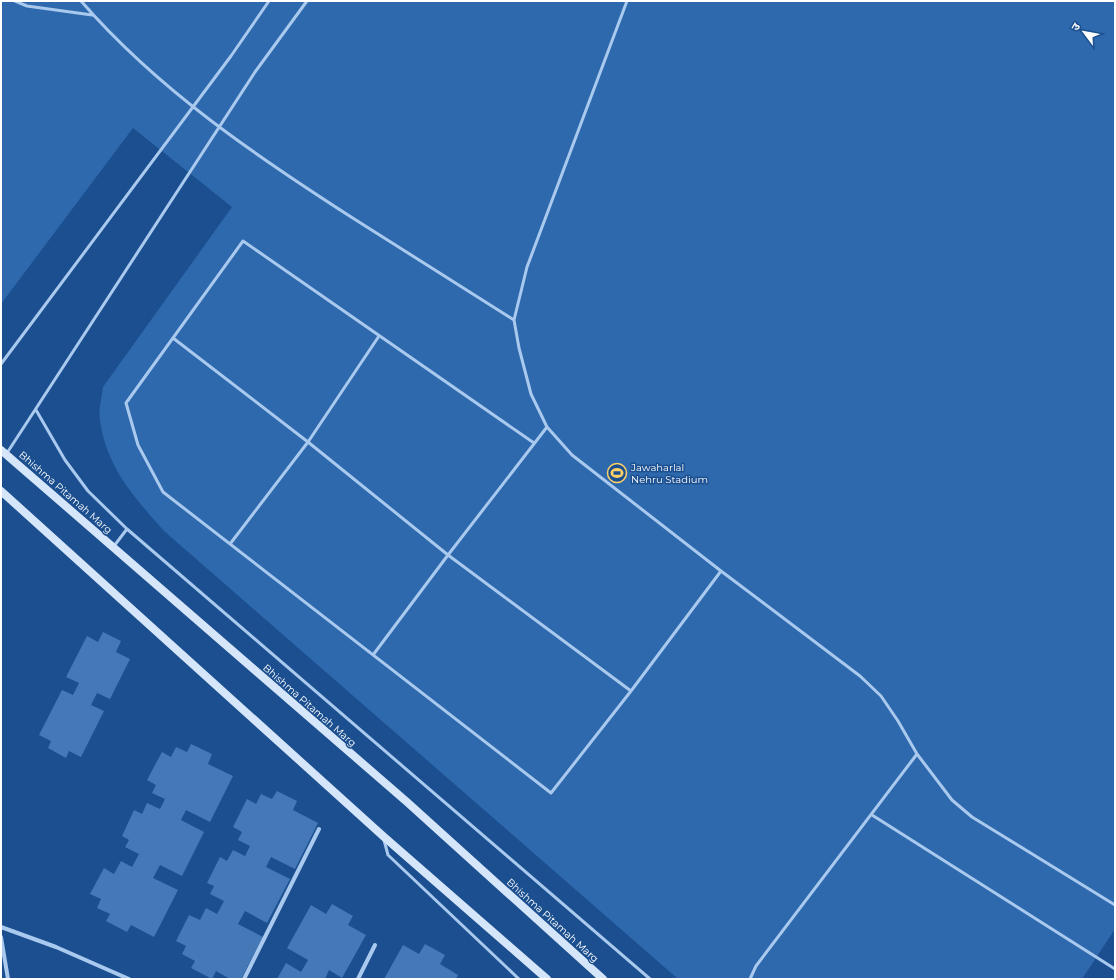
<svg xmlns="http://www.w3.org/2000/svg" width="1116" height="980" font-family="Montserrat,'Noto Sans Devanagari',sans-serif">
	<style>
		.green { fill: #2e69ad }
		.building { fill: #4478b7 }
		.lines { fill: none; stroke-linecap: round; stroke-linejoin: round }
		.lane { stroke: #a9c9ee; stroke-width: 3 }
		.street { stroke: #a9c9ee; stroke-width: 4 }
		.secondary { stroke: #d6e6fa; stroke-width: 8 }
		.labels { text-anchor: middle; stroke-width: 3; stroke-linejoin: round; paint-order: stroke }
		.poi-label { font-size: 10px; fill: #fff; stroke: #1b4f8f; text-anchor: start }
		.street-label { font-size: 10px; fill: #fff; stroke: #1b4f8f }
	</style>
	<rect width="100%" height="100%" fill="#1b4f8f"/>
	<!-- green -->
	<path class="green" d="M 1,1 L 1115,1 L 1115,929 L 1082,979 L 678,979 L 164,531 C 134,497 107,468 100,421 C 98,410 102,397 103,387 L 232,207 L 133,128 L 1,304 Z"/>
	<!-- building -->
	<path class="building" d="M 103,632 L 121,641 L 116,652 L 130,659 L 110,699 L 97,693 L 91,705 L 104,711 L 81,757 L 69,751 L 66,758 L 48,748 L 51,741 L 39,735 L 62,690 L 73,695 L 79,683 L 66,677 L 87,636 L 98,642 Z
		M 191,744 L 212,754 L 208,764 L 233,776 L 210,822 L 186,810 L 181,820 L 204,832 L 182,876 L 160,865 L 153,878 L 178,890 L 154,937 L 131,925 L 127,932 L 106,921 L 110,914 L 97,908 L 101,899 L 90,894 L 104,868 L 114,874 L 121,861 L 132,867 L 139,854 L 125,847 L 129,840 L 122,836 L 134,810 L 142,814 L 147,803 L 160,809 L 165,799 L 152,793 L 156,785 L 147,780 L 162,752 L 171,757 L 176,747 L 187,752 Z
		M 277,791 L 297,801 L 293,810 L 318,823 L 295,869 L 271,857 L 266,867 L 290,879 L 267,923 L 245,911 L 238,924 L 263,937 L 241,979 L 230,979 L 216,971 L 212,979 L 191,968 L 195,961 L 182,954 L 186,946 L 176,941 L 189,915 L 200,920 L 206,908 L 217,914 L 224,901 L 210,894 L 214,886 L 207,883 L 220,857 L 227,861 L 233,850 L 245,856 L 250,846 L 238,840 L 242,832 L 233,827 L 247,799 L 256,804 L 261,794 L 272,799 Z
		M 332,904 L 353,916 L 348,925 L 366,935 L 342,978 L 329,970 L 325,979 L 277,979 L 286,963 L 301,972 L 308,960 L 287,948 L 311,905 L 326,914 Z
		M 425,944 L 445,955 L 440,964 L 458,975 L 456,979 L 384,979 L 403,945 L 419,954 Z"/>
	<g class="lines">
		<!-- lane -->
		<path class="lane" d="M 15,1 L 27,6 L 92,15
			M 81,1 C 159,91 259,158 359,222 C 411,255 463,288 514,320
			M 627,1 L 527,267 L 514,320 L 519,348 L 531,394 L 547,427 L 572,455 L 721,571 L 860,676 L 881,696 L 898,721 L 917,754 L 952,800 L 972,817 L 1115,905
			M 173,338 L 308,442 L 448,555 L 373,655
			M 1,364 L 231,56 L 269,1
			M 36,410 L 65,460 L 88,491 L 127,529 L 650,979
			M 547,427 L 448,555 L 631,691 L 721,571
			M 534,443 L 243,241 L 126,403 L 138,445 L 163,492 L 551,793 L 631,691
			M 7,453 L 255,72 L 307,1
			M 230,544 L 308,442 L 379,336
			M 114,546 L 127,529
			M 872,815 L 1115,969
			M 384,840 L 388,855 L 519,979
			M 750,979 L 756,966 L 917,754"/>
		<!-- street -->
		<path class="street" d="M 1,927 L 56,947 L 129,979
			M 1,937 L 8,979
			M 244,979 L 319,829
			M 358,979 L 375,945"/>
		<!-- secondary -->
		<path class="secondary" d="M 1,450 L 407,802 L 603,979
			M 1,491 L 383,836 L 547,979"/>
	</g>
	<!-- icons -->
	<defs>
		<symbol id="stadium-ring" viewBox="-11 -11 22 22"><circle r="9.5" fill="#1b4f8f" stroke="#ffd166" stroke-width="1.5"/><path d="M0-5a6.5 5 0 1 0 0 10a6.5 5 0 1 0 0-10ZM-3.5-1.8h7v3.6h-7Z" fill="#ffd166"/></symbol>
	</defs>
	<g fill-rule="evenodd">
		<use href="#stadium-ring" x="606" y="462" width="22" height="22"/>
	</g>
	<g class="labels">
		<!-- poi labels -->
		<g class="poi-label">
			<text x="631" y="471">Jawaharlal<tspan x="631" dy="12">Nehru Stadium</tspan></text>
		</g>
		<!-- street labels -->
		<g class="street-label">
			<text transform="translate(66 492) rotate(41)" y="4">Bhishma Pitamah Marg</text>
			<text transform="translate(310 705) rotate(41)" y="4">Bhishma Pitamah Marg</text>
			<text transform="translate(553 920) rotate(42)" y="4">Bhishma Pitamah Marg</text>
		</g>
	</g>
	<!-- border -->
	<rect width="1116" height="980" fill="none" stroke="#ffffff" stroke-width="4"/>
	<!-- north arrow -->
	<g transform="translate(1084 32) rotate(302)" stroke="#1b4f8f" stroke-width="3" paint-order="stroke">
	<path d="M0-3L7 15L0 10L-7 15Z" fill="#ffffff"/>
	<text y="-6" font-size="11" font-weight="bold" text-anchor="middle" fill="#ffffff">उ</text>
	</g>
</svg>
